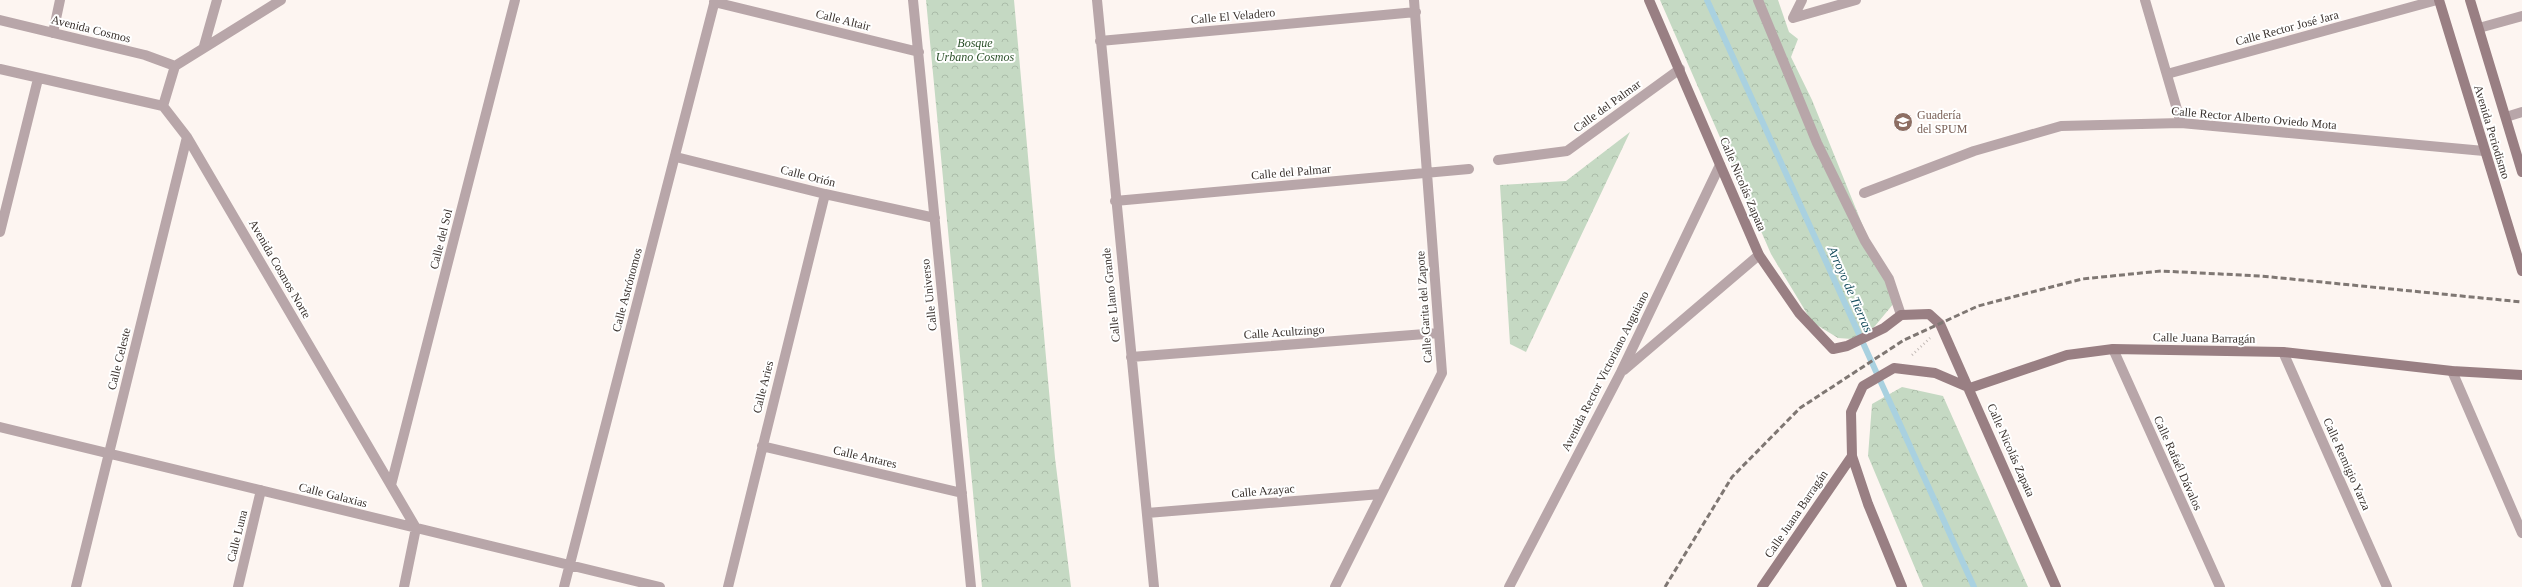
<svg xmlns="http://www.w3.org/2000/svg" width="2522" height="587" font-family="Georgia,serif">
	<style>
		.park { fill: url(#park-crowns) }
		.lines { fill: none; stroke-linecap: round; stroke-linejoin: round }
		.stream { stroke: #a9d1e0; stroke-width: 6 }
		.path { stroke: #c1b9b5; stroke-width: 2.5; stroke-dasharray: 1 3; stroke-linecap: butt }
		.street { stroke: #b8a6a9; stroke-width: 10 }
		.secondary { stroke: #997f83; stroke-width: 10 }
		.rail { stroke: #7f7773; stroke-width: 3; stroke-dasharray: 6 3; stroke-linecap: butt }
		.labels { text-anchor: middle; stroke-width: 4; stroke-linejoin: round; paint-order: stroke }
		.street-label { font-size: 12px; fill: #39312d; stroke: #fff }
		.park-label { font-size: 12px; font-style: italic; fill: #2c512a; stroke: #fff }
		.education-label { font-size: 12px; fill: #785e54; stroke: #fff; text-anchor: start }
		.water-label { font-size: 13px; font-style: italic; fill: #144b5b; stroke: #fff }
	</style>
	<defs>
		<pattern id="park-crowns" width="20" height="18" patternUnits="userSpaceOnUse"><rect width="20" height="18" fill="#c5d9c3"/><path d="M2 6a3 3 0 1 1 6 0M12 15a3 3 0 1 1 6 0" fill="none" stroke="#aabba8"/></pattern>
	</defs>
	<rect width="100%" height="100%" fill="#fdf5f1"/>
	<!-- park -->
	<path class="park" d="M 926,0 L 1014,0 L 1055,458 L 1071,587 L 982,587 Z
		M 1660,0 L 1778,0 L 1789,32 L 1798,39 L 1791,57 L 1812,100 L 1894,303 L 1870,332 L 1852,339 L 1838,338 L 1812,322 L 1771,254 Z
		M 1630,132 L 1526,352 L 1510,344 L 1500,185 L 1566,181 Z
		M 1902,387 L 1943,396 L 2028,587 L 1923,587 L 1868,456 L 1872,404 Z"/>
	<g class="lines">
		<!-- stream -->
		<path class="stream" d="M 1707,0 L 1974,587"/>
		<!-- path -->
		<path class="path" d="M 1912,355 L 1930,338"/>
		<!-- street -->
		<path class="street" d="M 913,0 L 971,587
			M 1097,0 L 1154,587
			M 1758,0 L 1817,143 L 1865,241 L 1889,279 L 1901,315
			M 2145,0 L 2181,123
			M 714,2 L 919,52
			M 1793,18 L 1856,0
			M 1793,18 L 1802,0
			M 0,20 L 145,55 L 175,66
			M 2479,28 L 2522,16
			M 53,33 L 60,0
			M 1100,41 L 1416,12
			M 204,46 L 217,0
			M 175,66 L 163,106 L 187,137 L 416,528
			M 175,66 L 281,0
			M 0,69 L 163,106
			M 2167,74 L 2437,0
			M 2506,117 L 2522,112
			M 676,157 L 825,194 L 935,218
			M 1498,160 L 1567,151 L 1680,69
			M 1864,193 L 1974,151 L 2061,126 L 2181,123 L 2484,151
			M 1115,201 L 1469,169
			M 0,232 L 38,79
			M 2113,349 L 2220,587
			M 2283,352 L 2387,587
			M 1131,357 L 1438,333
			M 1624,370 L 1759,255
			M 2452,371 L 2522,533
			M 0,427 L 660,587
			M 762,446 L 962,493
			M 391,485 L 515,0
			M 1147,513 L 1381,494
			M 76,587 L 187,137
			M 238,587 L 261,490
			M 404,587 L 416,528
			M 564,587 L 715,0
			M 728,587 L 825,194
			M 1335,587 L 1442,373 L 1414,0
			M 1509,587 L 1621,372 L 1720,165"/>
		<!-- secondary -->
		<path class="secondary" d="M 1649,0 L 1759,255 L 1799,313 L 1833,349 L 1847,346 L 1884,328 L 1901,315 L 1929,314 L 1940,324 L 2056,587
			M 2439,0 L 2522,271
			M 2470,0 L 2522,172
			M 1762,587 L 1852,456
			M 1902,587 L 1868,504 L 1852,456 L 1851,412 L 1863,386 L 1894,368 L 1935,373 L 1970,388 L 2067,355 L 2113,349 L 2283,352 L 2452,371 L 2522,375"/>
		<!-- rail -->
		<path class="rail" d="M 1665,587 L 1732,477 L 1800,408 L 1904,340 L 1978,306 L 2082,279 L 2161,271 L 2261,276 L 2522,302"/>
	</g>
	<!-- icons -->
	<defs>
		<symbol id="school-disc" viewBox="-11 -11 22 22"><circle r="9.5" fill="#8d6e63" stroke="#fff"/><path d="M0-5L7-2L0 1L-7-2ZM-4 1L0 2.5L4 1V4Q0 6-4 4Z" fill="#fff"/></symbol>
	</defs>
	<g fill-rule="evenodd">
		<use href="#school-disc" x="1892" y="111" width="22" height="22"/>
	</g>
	<g class="labels">
		<!-- street labels -->
		<g class="street-label">
			<text transform="translate(1233 16) rotate(-5)" y="4">Calle El Veladero</text>
			<text transform="translate(843 20) rotate(14)" y="4">Calle Altair</text>
			<text transform="translate(2287 28) rotate(-15)" y="4">Calle Rector José Jara</text>
			<text transform="translate(91 29) rotate(14)" y="4">Avenida Cosmos</text>
			<text transform="translate(1607 106) rotate(-36)" y="4">Calle del Palmar</text>
			<text transform="translate(2254 118) rotate(5)" y="4">Calle Rector Alberto Oviedo Mota</text>
			<text transform="translate(2492 132) rotate(73)" y="4">Avenida Periodismo</text>
			<text transform="translate(1291 172) rotate(-5)" y="4">Calle del Palmar</text>
			<text transform="translate(808 176) rotate(14)" y="4">Calle Orión</text>
			<text transform="translate(1743 184) rotate(67)" y="4">Calle Nicolás Zapata</text>
			<text transform="translate(441 239) rotate(-76)" y="4">Calle del Sol</text>
			<text transform="translate(280 269) rotate(60)" y="4">Avenida Cosmos Norte</text>
			<text transform="translate(627 290) rotate(-75)" y="4">Calle Astrónomos</text>
			<text transform="translate(929 295) rotate(-96)" y="4">Calle Universo</text>
			<text transform="translate(1111 295) rotate(-96)" y="4">Calle Llano Grande</text>
			<text transform="translate(1424 307) rotate(-94)" y="4">Calle Garita del Zapote</text>
			<text transform="translate(1284 332) rotate(-4)" y="4">Calle Acultzingo</text>
			<text transform="translate(2204 338) rotate(1)" y="4">Calle Juana Barragán</text>
			<text transform="translate(119 359) rotate(-76)" y="4">Calle Celeste</text>
			<text transform="translate(1605 371) rotate(-63)" y="4">Avenida Rector Victoriano Anguiano</text>
			<text transform="translate(763 387) rotate(-76)" y="4">Calle Aries</text>
			<text transform="translate(2011 450) rotate(66)" y="4">Calle Nicolás Zapata</text>
			<text transform="translate(865 457) rotate(13)" y="4">Calle Antares</text>
			<text transform="translate(2178 463) rotate(66)" y="4">Calle Rafaél Dávalos</text>
			<text transform="translate(2347 464) rotate(66)" y="4">Calle Remigio Yarza</text>
			<text transform="translate(1263 491) rotate(-5)" y="4">Calle Azayac</text>
			<text transform="translate(333 495) rotate(14)" y="4">Calle Galaxias</text>
			<text transform="translate(1796 514) rotate(-56)" y="4">Calle Juana Barragán</text>
			<text transform="translate(237 536) rotate(-76)" y="4">Calle Luna</text>
		</g>
		<!-- park labels -->
		<g class="park-label">
			<text x="975" y="47">Bosque<tspan x="975" dy="14">Urbano Cosmos</tspan></text>
		</g>
		<!-- education labels -->
		<g class="education-label">
			<text x="1917" y="119">Guadería<tspan x="1917" dy="14">del SPUM</tspan></text>
		</g>
		<!-- water labels -->
		<g class="water-label">
			<text transform="translate(1851 289) rotate(66)" y="5">Arroyo de Tierras</text>
		</g>
	</g>
</svg>
